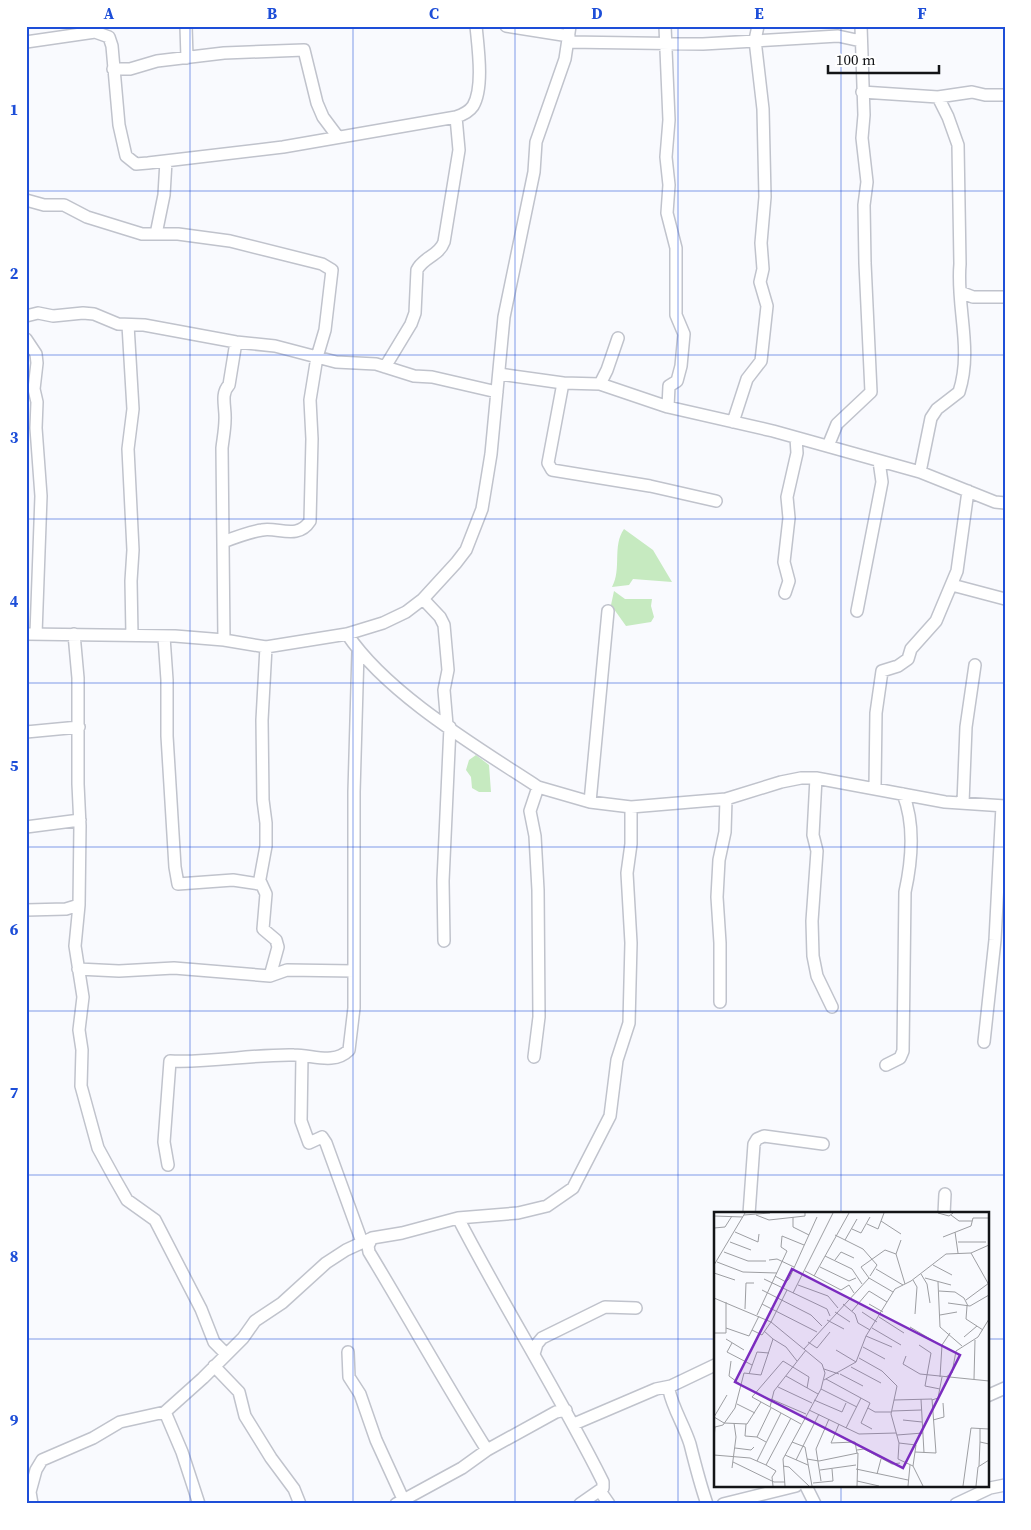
<svg xmlns="http://www.w3.org/2000/svg" width="1031" height="1530" font-family="'Source Serif 4',serif">
	<style>
		.green { fill: #c6eac0 }
		.lines { fill: none; stroke-linecap: round; stroke-linejoin: round }
		.minor-casing { stroke: #c0c3cc; stroke-width: 14 }
		.minor { stroke: #fff; stroke-width: 11 }
		.grid { fill: none; stroke: #1d4ed8; stroke-width: 1; stroke-opacity: 0.55 }
		.inset-road { fill: none; stroke: #9d9ea2; stroke-width: 1 }
		.view { fill: #7b2cbf; fill-opacity: 0.15; stroke: #7b2cbf; stroke-width: 2.5 }
		.inset-edge { fill: none; stroke: #131417; stroke-width: 2.5 }
		.neatline { fill: none; stroke: #1d4ed8; stroke-width: 2 }
		.grid-label { font-size: 16px; text-anchor: middle; font-weight: bold; fill: #1d4ed8 }
	</style>
	<rect width="100%" height="100%" fill="#f9fafe"/>
	<!-- green -->
	<path class="green" d="M 624,529 L 653,550 L 672,582 L 633,579 L 629,585 L 612,587 C 622,569 612,546 624,529 Z
		M 614,591 L 625,599 L 652,599 L 651,606 L 654,617 L 651,622 L 626,626 L 611,605 Z
		M 476,755 L 489,765 L 491,792 L 479,792 L 472,788 L 471,777 L 466,770 L 469,760 Z"/>
	<g class="lines">
		<defs>
			<path id="minor" d="M 186,26 L 187,58
				M 506,26 L 569,36
				M 665,26 L 669,120 L 666,157 L 669,185 L 667,213 L 676,248 L 676,315 L 684,334 L 681,366 L 677,381 L 669,386 L 668,407
				M 26,42 L 95,32 L 109,37 L 112,46 L 119,125 L 126,156 L 136,164 L 148,163 L 283,147 L 456,117 C 462,115 469,112 473,106 C 484,88 478,47 476,26
				M 568,42 L 703,44 L 838,36 L 861,41
				M 113,69 L 130,69 L 157,61 L 224,53 L 304,50 L 317,103 L 323,117 L 338,137
				M 862,92 L 938,97 L 972,92 L 985,95 L 1005,95
				M 26,200 L 44,205 L 64,205 L 87,217 L 142,234 L 178,234 L 230,241 L 322,264 L 332,270 L 325,330 L 317,357 L 310,400 L 312,439 L 310,521 C 298,540 278,527 262,530 C 249,532 236,537 223,542
				M 156,234 L 164,195 L 166,161
				M 960,292 L 973,297 L 1005,297
				M 26,316 L 38,313 L 53,316 L 83,313 L 94,314 L 118,324 L 144,325 L 236,342 L 275,346 L 336,362 L 376,364 L 414,376 L 432,377 L 497,392
				M 128,325 L 133,409 L 128,449 L 133,550 L 131,581 L 132,635
				M 26,339 L 36,354 L 37,363 L 34,389 L 37,402 L 36,428 L 41,496 L 36,634
				M 385,367 L 411,324 L 415,313 L 417,270 C 423,257 439,256 444,242 L 459,150 L 456,117
				M 499,374 L 563,383 L 600,384 L 668,407 L 773,431 L 920,472 L 995,502 L 1005,503
				M 563,383 L 548,463 L 552,470 L 650,486 L 716,501
				M 600,384 L 607,370 L 618,338
				M 733,422 L 747,379 L 761,361 L 767,306 L 760,282 L 763,269 L 761,243 L 765,197 L 763,109 L 755,40 L 758,26
				M 828,446 L 837,424 L 871,392 L 865,263 L 864,205 L 867,182 L 862,138 L 864,115 L 861,26
				M 920,472 L 931,418 L 937,409 L 959,392 C 973,349 956,307 960,264 L 958,145 L 948,117 L 938,97
				M 952,585 L 1005,599
				M 785,593 L 789,581 L 784,562 L 789,518 L 787,497 L 797,453 L 796,438
				M 423,599 L 440,617 L 444,625 L 448,670 L 444,690 L 447,725
				M 857,611 L 882,482 L 879,461
				M 26,634 L 175,636 L 224,640 L 266,647 L 347,634 L 383,623 L 406,612 L 423,599 L 456,563 L 466,550 L 482,509 L 491,454 L 504,317 L 534,172 L 536,142 L 565,59 L 570,26
				M 74,634 L 78,678 L 78,784 L 80,826 L 79,905 L 75,946 L 83,997 L 79,1030 L 82,1050 L 81,1086 L 98,1148 L 115,1179 L 127,1200 L 155,1220 L 201,1309 L 214,1342 L 226,1354
				M 347,634 C 387,694 477,747 538,787 L 590,802 L 631,807 L 726,799 L 781,782 L 801,778 L 816,778 L 945,802 L 1005,806
				M 164,637 L 167,680 L 167,736 L 175,867 L 178,884 L 233,880 L 259,884
				M 224,640 L 222,448 C 223,439 225,429 225,420 C 226,408 220,394 229,385 L 236,342
				M 266,647 L 262,720 L 263,800 L 266,823 L 266,846 L 259,884 L 261,883 L 266,894 L 263,929 L 276,940 L 278,947 L 270,976
				M 26,732 L 79,727
				M 816,778 L 813,835 L 817,851 L 812,921 L 813,956 L 817,976 L 832,1007
				M 875,787 L 876,713 L 882,671 L 898,666 L 908,659 L 911,649 L 936,621 L 957,571 L 968,491
				M 590,802 L 608,611
				M 963,803 L 966,727 L 975,665
				M 26,827 L 80,820
				M 26,910 L 66,909 L 79,905
				M 444,941 L 443,881 L 450,727
				M 78,969 L 119,971 L 174,968 L 270,976 L 287,970 L 354,971
				M 720,1002 L 720,943 L 717,897 L 719,860 L 725,832 L 726,799
				M 984,1042 L 995,940 L 1002,806
				M 302,1056 L 301,1121 L 309,1143 L 322,1137 L 326,1143 L 362,1242
				M 534,1057 L 539,1017 L 538,890 L 535,836 L 530,811 L 538,787
				M 886,1065 L 900,1058 L 903,1051 L 905,892 C 912,860 915,824 903,794
				M 168,1165 L 164,1142 L 170,1061 C 212,1063 252,1054 294,1055 C 313,1055 334,1065 349,1050 L 354,1008 L 354,792 L 358,651
				M 749,1214 L 754,1144 L 757,1139 L 764,1136 L 823,1144
				M 944,1214 L 945,1194
				M 458,1218 C 504,1307 558,1392 603,1482 L 603,1488 L 580,1504
				M 372,1238 L 368,1246 L 369,1252 C 409,1318 446,1385 487,1450
				M 348,1352 L 349,1377 L 360,1394 L 376,1440 L 403,1499
				M 534,1354 L 537,1344 L 542,1338 L 605,1307 L 636,1308
				M 214,1366 L 239,1392 L 245,1416 L 271,1458 L 294,1489 L 300,1504
				M 987,1396 L 1005,1388
				M 165,1412 L 182,1452 L 199,1504
				M 574,1424 L 656,1389 L 671,1386
				M 806,1486 L 815,1504
				M 600,1491 L 609,1504
				M 32,1504 L 30,1492 L 36,1470 L 42,1460 L 93,1438 L 120,1422 L 165,1412 L 203,1378 L 243,1338 L 255,1321 L 282,1303 L 326,1263 L 346,1250 L 372,1238 L 402,1233 L 458,1218 L 518,1213 L 547,1206 L 573,1188 L 610,1116 L 617,1060 L 629,1023 L 631,943 L 627,873 L 631,844 L 631,807
				M 396,1504 L 462,1468 L 487,1450 L 556,1412 L 566,1410
				M 707,1504 C 700,1484 695,1464 690,1444 C 684,1425 673,1409 669,1390 L 671,1386 L 715,1365
				M 723,1504 L 796,1486
				M 956,1504 L 990,1488 L 1005,1485"/>
		</defs>
		<!-- minor casing -->
		<use href="#minor" class="minor-casing"/>
		<!-- minor -->
		<use href="#minor" class="minor"/>
	</g>
	<!-- grid -->
	<path class="grid" d="M 190,26 L 190,1504M 353,26 L 353,1504M 515,26 L 515,1504M 678,26 L 678,1504M 841,26 L 841,1214M 26,191 L 1005,191M 26,355 L 1005,355M 26,519 L 1005,519M 26,683 L 1005,683M 26,847 L 1005,847M 26,1011 L 1005,1011M 26,1175 L 1005,1175M 26,1339 L 715,1339M 987,1339 L 1005,1339M 841,1486 L 841,1504"/>
	<!-- overview -->
	<g transform="translate(714 1212)">
		<rect width="275" height="275" fill="#f9fafe"/>
		<path class="inset-road" d="M 224,1 L 235,4 L 239,1M 30,3 L 56,1M 42,3 L 55,8 L 91,4 L 91,1M 237,3 L 245,9 L 258,9M 0,4 L 29,5M 79,5 L 79,15 L 95,23M 167,9 L 187,22M 153,12 L 164,17 L 170,1M 0,16 L 11,15 L 18,4M 138,17 L 147,21 L 156,5M 21,20 L 44,30 L 45,22M 241,20 L 244,41M 121,23 L 149,37 L 163,53 L 156,64M 229,25 L 257,14 L 259,6 L 275,6M 131,28 L 143,7M 187,28 L 182,42 L 191,72M 16,30 L 37,38M 244,30 L 272,30M 10,40 L 34,49 L 52,49M 257,41 L 275,73M 111,44 L 138,57 L 148,72M 55,48 L 63,47 L 80,55M 121,48 L 127,40 L 140,46M 3,50 L 29,60 L 63,61M 0,53 L 31,1M 219,53 L 238,63M 106,55 L 135,69 L 142,66M 162,57 L 189,73M 91,59 L 127,78 L 135,73 L 140,81M 0,61 L 21,68M 207,62 L 213,72 L 216,91M 61,64 L 72,70 L 75,67 L 103,5M 100,64 L 135,1M 211,66 L 237,73M 50,67 L 113,97 L 116,104M 199,68 L 203,75 L 201,102M 224,70 L 226,115 L 248,134M 84,73 L 114,84 L 124,96M 48,78 L 97,103 L 108,114M 225,79 L 241,80 L 250,86 L 254,94M 179,80 L 155,66 L 147,55 L 171,38 L 182,42M 79,81 L 119,1M 0,86 L 57,110 L 108,152 L 111,161 L 107,177 L 69,247 L 71,274M 252,88 L 275,71M 234,91 L 256,94 L 275,83M 48,92 L 103,120M 129,92 L 141,102 L 144,111 L 156,118M 155,92 L 169,100M 253,94 L 252,107 L 269,118M 31,97 L 32,71 L 40,71M 138,99 L 155,79 L 173,90M 121,100 L 136,110M 148,100 L 163,110M 43,103 L 73,39 L 67,35 L 68,24 L 90,33M 226,103 L 243,100M 165,105 L 190,121M 113,108 L 130,117M 57,110 L 73,78M 196,115 L 228,134M 12,116 L 35,124 L 45,104M 158,116 L 187,133M 38,118 L 48,123 L 57,110M 0,121 L 12,121 L 12,90M 152,124 L 178,135M 250,125 L 263,114M 12,127 L 30,138M 59,127 L 72,135 L 83,149M 94,130 L 103,136 L 116,120M 18,131 L 13,140 L 38,153M 205,133 L 217,141 L 211,174 L 226,177M 149,135 L 171,147M 90,137 L 155,66M 122,138 L 142,150M 192,144 L 189,152 L 206,162 L 275,169M 145,146 L 168,159 L 183,174 L 177,202 L 185,231 L 184,247 L 199,254 L 209,274M 17,149 L 15,164 L 26,172M 137,155 L 167,171M 110,157 L 125,162M 35,162 L 43,140 L 55,141M 126,162 L 149,174M 72,164 L 104,182M 226,165 L 228,133 L 236,121M 232,165 L 238,161 L 242,139 L 264,125 L 275,107M 112,167 L 156,191 L 147,211 L 158,217M 260,167 L 261,128M 110,168 L 142,150 L 152,124 L 181,77 L 197,69 L 232,42 L 257,41 L 275,33M 64,175 L 98,191M 107,177 L 143,195M 13,183 L 0,205 L 10,211 L 33,212 L 47,190M 57,187 L 92,202M 207,187 L 210,241M 100,188 L 128,200 L 132,191M 180,188 L 218,187 L 222,241 L 201,240M 218,188 L 224,186 L 228,165M 23,192 L 41,201M 56,195 L 60,179 L 92,138M 154,196 L 161,200 L 177,200M 95,198 L 145,222 L 182,221M 178,199 L 207,198M 189,208 L 208,210M 219,208 L 230,205 L 229,191M 32,212 L 31,224 L 43,225 L 52,230M 87,212 L 38,185 L 69,149 L 95,165 L 93,176M 125,212 L 117,231 L 141,230 L 143,241M 132,216 L 147,186M 266,216 L 266,230 L 275,232M 183,223 L 209,221M 43,225 L 57,196M 0,227 L 1,215 L 9,213 L 21,196 L 30,161 L 47,163 L 59,127 L 50,119M 78,230 L 91,235 L 98,274M 185,231 L 202,233 L 199,254M 21,236 L 37,238 L 40,235M 143,238 L 150,237 L 178,252 L 186,251M 0,243 L 36,246 L 52,253 L 62,259 L 58,265 L 59,274M 71,243 L 94,253M 93,247 L 105,249 L 144,241 L 143,274M 82,248 L 105,202M 43,249 L 67,201M 19,250 L 60,270 L 71,270M 52,253 L 77,206M 69,254 L 75,255 L 95,274M 265,254 L 266,230M 18,256 L 22,225 L 20,211M 142,257 L 194,268M 106,258 L 142,253M 163,262 L 167,247M 107,269 L 102,237 L 115,207M 143,269 L 165,274M 99,271 L 119,269 L 118,257M 194,274 L 196,253M 249,274 L 257,216 L 275,217M 262,274 L 264,255 L 275,248"/>
		<path class="view" d="M 78,57 L 246,143 L 189,256 L 21,170 Z"/>
		<rect width="275" height="275" class="inset-edge"/>
	</g>
	<!-- border -->
	<rect width="1031" height="1530" fill="none" stroke="#ffffff" stroke-width="55"/>
	<!-- scale -->
	<path d="M828 65v8h111v-8" fill="none" stroke="#131417" stroke-width="2.5"/>
	<text x="836" y="65" font-size="15" fill="#131417" stroke="#ffffff" stroke-width="4" paint-order="stroke">100 m</text>
	<rect x="28" y="28" width="976" height="1474" class="neatline"/>
	<g class="grid-label">
		<text x="109" y="19">A</text>
		<text x="272" y="19">B</text>
		<text x="434" y="19">C</text>
		<text x="597" y="19">D</text>
		<text x="759" y="19">E</text>
		<text x="922" y="19">F</text>
		<text x="14" y="115">1</text>
		<text x="14" y="279">2</text>
		<text x="14" y="443">3</text>
		<text x="14" y="607">4</text>
		<text x="14" y="771">5</text>
		<text x="14" y="935">6</text>
		<text x="14" y="1098">7</text>
		<text x="14" y="1262">8</text>
		<text x="14" y="1426">9</text>
	</g>
</svg>
